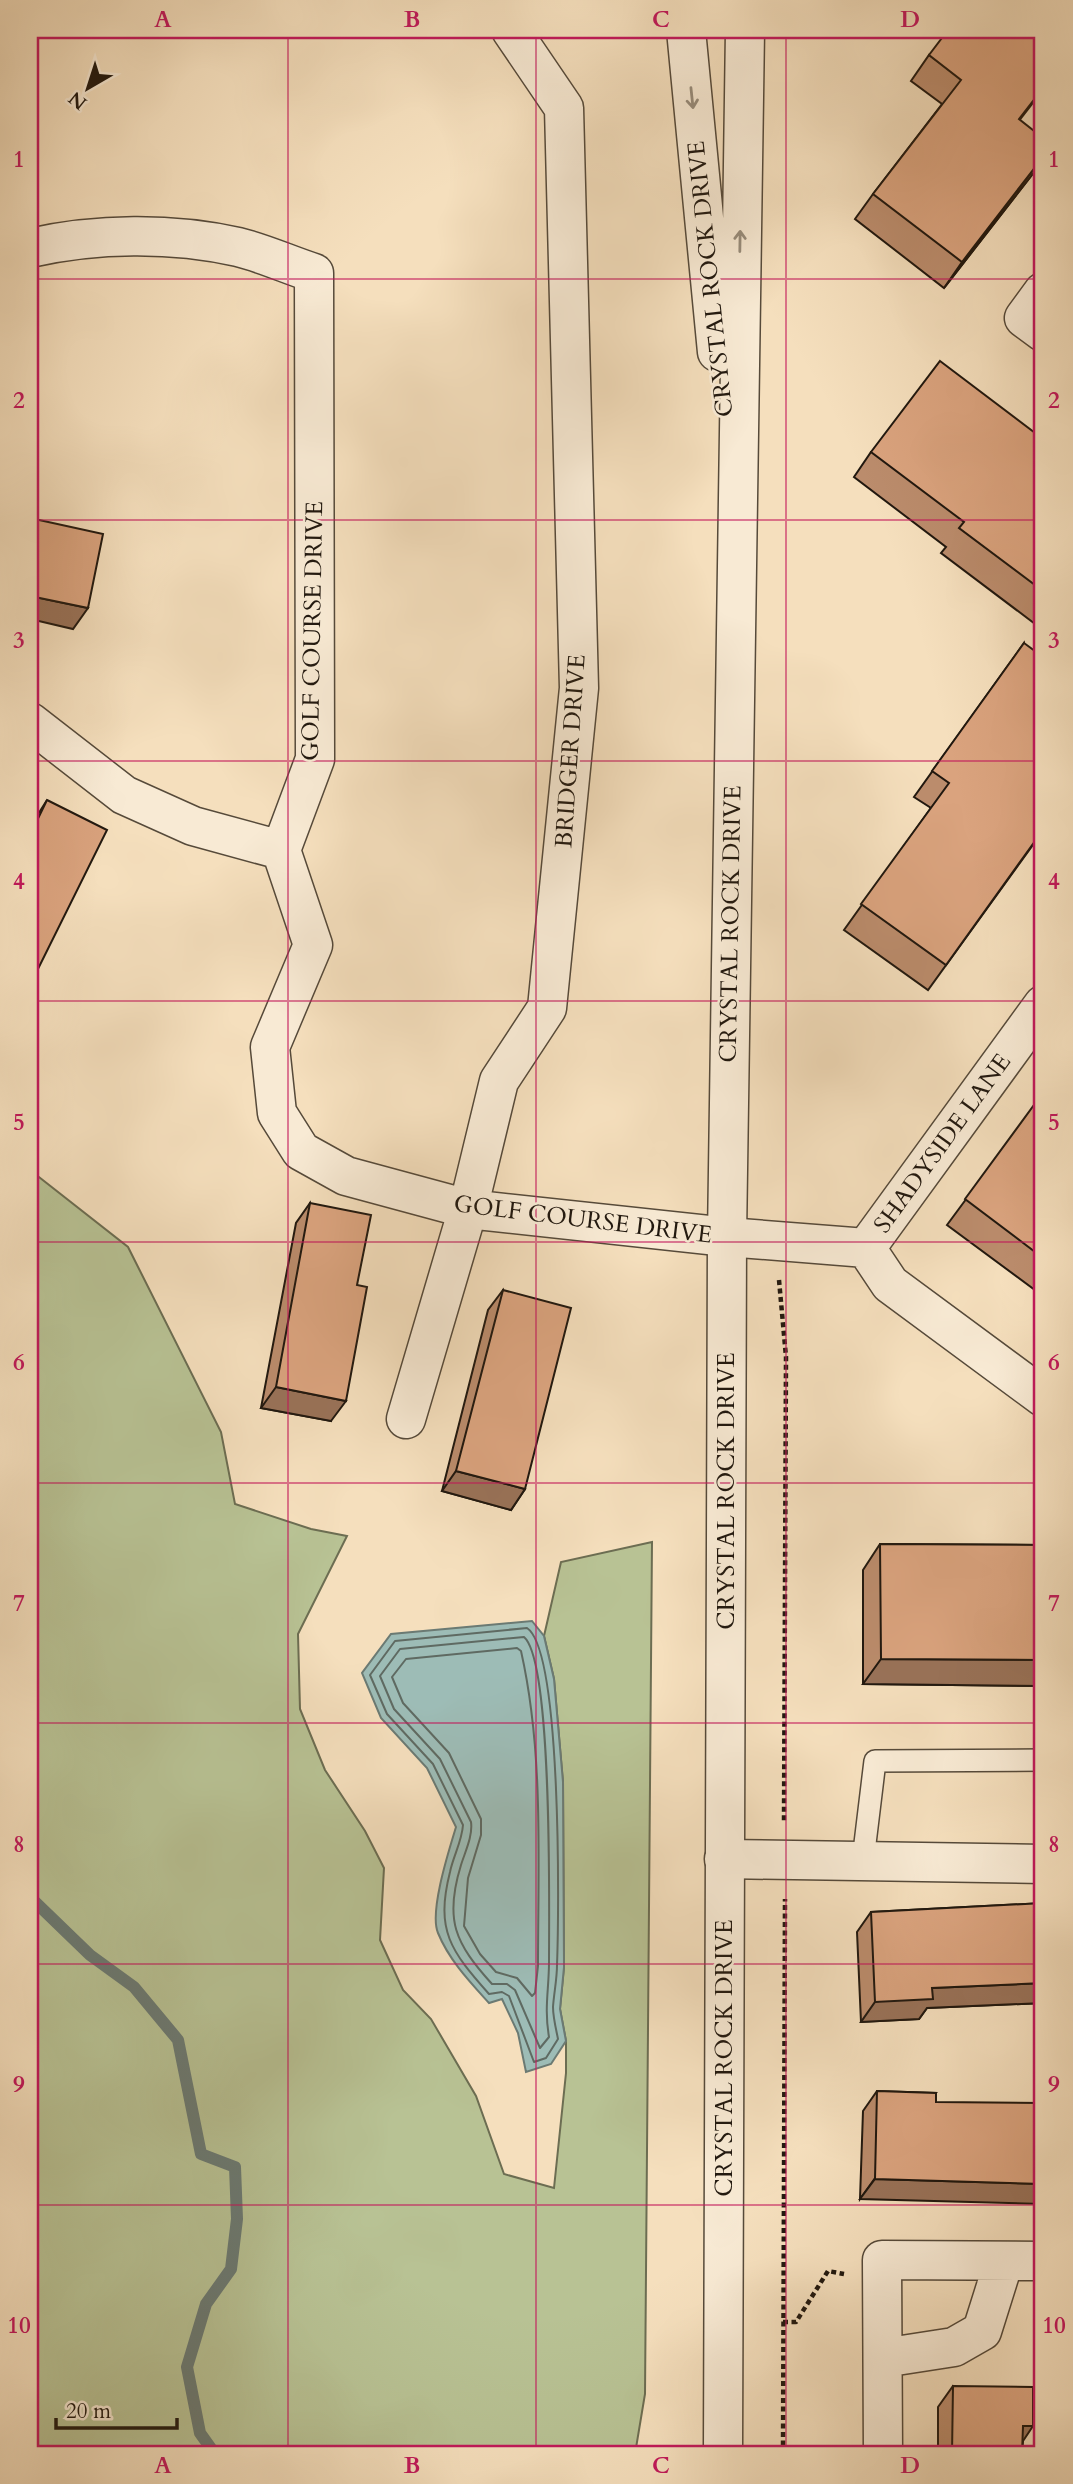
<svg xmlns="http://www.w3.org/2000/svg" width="1073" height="2484" font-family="Cardo,serif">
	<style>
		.green { fill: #b8c294; stroke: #6c6d52; stroke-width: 2 }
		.water { fill: #9dbcb6; stroke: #6b7a73; stroke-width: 2 }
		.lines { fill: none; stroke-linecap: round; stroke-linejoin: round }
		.shore { stroke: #5f6a62; stroke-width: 2 }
		.stream { stroke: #6b7a73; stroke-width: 12 }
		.service-casing { stroke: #564a3a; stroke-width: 24 }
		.minor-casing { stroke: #564a3a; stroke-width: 41 }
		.tertiary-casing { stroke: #564a3a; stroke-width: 41 }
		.path { stroke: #21180f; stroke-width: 4.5; stroke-dasharray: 5 3.5; stroke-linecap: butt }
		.service { stroke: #f8ead4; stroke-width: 21 }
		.minor { stroke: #f8ead4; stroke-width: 38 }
		.tertiary { stroke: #f8ead4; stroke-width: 38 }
		.wall { fill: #bb8c6c; stroke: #21180f; stroke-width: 2 }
		.shaded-wall { fill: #997258; stroke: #21180f; stroke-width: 2 }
		.building { fill: #daa37e; stroke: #21180f; stroke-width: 2 }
		.oneway { stroke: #978c7b }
		.grid { fill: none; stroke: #c2185b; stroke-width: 2; stroke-opacity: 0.55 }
		.labels { text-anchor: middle; stroke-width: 5; stroke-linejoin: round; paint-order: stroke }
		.street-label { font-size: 24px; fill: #21180f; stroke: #f8ead4 }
		.neatline { fill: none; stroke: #c2185b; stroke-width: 2.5 }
		.grid-label { font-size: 23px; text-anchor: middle; font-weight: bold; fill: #c2185b }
	</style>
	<rect width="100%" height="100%" fill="#f5dfbd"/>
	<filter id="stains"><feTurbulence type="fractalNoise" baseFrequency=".00286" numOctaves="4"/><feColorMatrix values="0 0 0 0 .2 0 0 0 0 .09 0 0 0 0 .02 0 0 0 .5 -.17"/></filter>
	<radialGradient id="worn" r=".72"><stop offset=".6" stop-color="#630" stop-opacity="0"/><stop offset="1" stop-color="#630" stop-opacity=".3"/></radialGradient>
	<!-- green -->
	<path class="green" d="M 30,1170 L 128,1247 L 221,1432 L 235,1504 L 311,1529 L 347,1536 L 298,1634 L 300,1709 L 325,1770 L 365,1831 L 384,1868 L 380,1940 L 403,1990 L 431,2019 L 476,2096 L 504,2174 L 554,2188 L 566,2073 L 566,2041 L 560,2009 L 564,1967 L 563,1782 L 554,1679 L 544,1636 L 561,1562 L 652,1542 L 645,2394 L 635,2454 L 30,2454 Z"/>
	<!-- water -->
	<path class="water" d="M 532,1621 L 544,1636 L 554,1679 L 563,1782 L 564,1967 L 560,2009 L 566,2041 L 551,2064 L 526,2072 L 518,2033 L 502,1999 L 489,2003 C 470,1982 449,1960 438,1933 C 429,1912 449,1850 456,1827 L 427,1768 L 381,1718 L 362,1673 L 391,1634 Z"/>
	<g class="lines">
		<!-- shore -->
		<path class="shore" d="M 527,1628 C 562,1651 559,1914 557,1965 C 557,1979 554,1993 553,2007 C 553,2017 556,2029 558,2039 L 546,2058 L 534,2062 L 509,1996 L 502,1992 L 489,1994 C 451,1951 435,1931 450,1872 C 453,1857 462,1841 463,1825 L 433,1764 L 387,1714 L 370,1675 L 395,1641 Z
			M 524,1637 C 553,1662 549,1913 549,1962 C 549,1990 544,2007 549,2037 L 540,2048 L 515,1990 L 507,1984 L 492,1984 C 455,1943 444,1920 461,1865 C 465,1852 473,1836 471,1822 L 440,1759 L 394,1709 L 380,1676 L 400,1649 Z
			M 517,1648 L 521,1651 C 544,1753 538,1862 538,1966 L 535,1993 L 532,1996 L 517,1978 L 496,1972 L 480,1954 L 464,1926 L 468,1878 L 481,1835 L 481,1819 L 449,1753 L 403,1703 L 392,1677 L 406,1659 Z"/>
		<!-- stream -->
		<path class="stream" d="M 30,1897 L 90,1955 L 134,1987 L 178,2040 L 201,2154 L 235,2167 L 237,2219 L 231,2269 L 206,2304 L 187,2367 L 200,2433 L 215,2454"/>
		<defs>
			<path id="service" d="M 863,1860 L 875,1761 L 1043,1760"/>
			<path id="minor" d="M 30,248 C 96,233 171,232 238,247 C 263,253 289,265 314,273 L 315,759 L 281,850 L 313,945 L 270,1047 L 277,1113 L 301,1151 L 346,1176 L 468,1209 L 727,1237 L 866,1248 L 890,1284 L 1043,1397
				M 1043,292 L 1024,318 L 1043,332
				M 30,722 L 124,795 L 193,826 L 281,850
				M 866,1248 L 1043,1005
				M 406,1419 L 468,1209 L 499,1081 L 547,1008 L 579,688 L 564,108 L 511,30
				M 724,1859 L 1043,1864
				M 883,2358 L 954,2347 L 982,2331 L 1004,2261
				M 883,2454 L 882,2260 L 1043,2261"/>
			<path id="tertiary" d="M 686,30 L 717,352
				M 723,2454 L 727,1237 L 745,30"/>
		</defs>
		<!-- service casing -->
		<use href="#service" class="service-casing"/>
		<!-- minor casing -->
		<use href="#minor" class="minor-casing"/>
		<!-- tertiary casing -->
		<use href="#tertiary" class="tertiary-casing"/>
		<!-- path -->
		<path class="path" d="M 779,1280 L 786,1357 L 784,1821
			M 783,2322 L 796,2322 L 828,2271 L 844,2274
			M 783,2454 L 785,1899"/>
		<!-- service -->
		<use href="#service" class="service"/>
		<!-- minor -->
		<use href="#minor" class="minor"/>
		<!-- tertiary -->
		<use href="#tertiary" class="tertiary"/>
	</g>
	<!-- wall -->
	<path class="wall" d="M 929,55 L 1020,120 L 1035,171 L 944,288 L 855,219 L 873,194 L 942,104 L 911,81 Z
		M 1043,439 L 1043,630 L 941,553 L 946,547 L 854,477 L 871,452 Z
		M 1024,643 L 1043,831 L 928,990 L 844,930 L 931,808 L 914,797 Z
		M 47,800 L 30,985 L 30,827 Z
		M 1043,1095 L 1043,1296 L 947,1225 Z
		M 310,1203 L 331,1421 L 261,1408 L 296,1223 Z
		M 503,1290 L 525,1489 L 511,1510 L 442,1491 L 488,1310 Z
		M 880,1544 L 1043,1545 L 1043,1686 L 863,1684 L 863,1570 Z
		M 1043,1903 L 1043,2003 L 927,2008 L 919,2019 L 861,2022 L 857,1932 L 871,1912 Z
		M 877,2091 L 936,2093 L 860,2199 L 863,2111 Z
		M 953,2386 L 1023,2441 L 1022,2454 L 938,2454 L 938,2407 Z"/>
	<!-- shaded-wall -->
	<path class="shaded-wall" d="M 1043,88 L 1043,90 L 1001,144 L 1019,119 Z
		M 1043,157 L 1035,171 L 944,288 L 962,262 Z
		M 30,596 L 88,608 L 73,629 L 30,619 Z
		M 276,1387 L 346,1401 L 331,1421 L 261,1408 Z
		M 456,1471 L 525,1489 L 511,1510 L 442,1491 Z
		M 881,1659 L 1043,1660 L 1043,1686 L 863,1684 Z
		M 1043,1983 L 1043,2003 L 927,2008 L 919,2019 L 861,2022 L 875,2002 L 932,1988 Z
		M 875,2179 L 1043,2184 L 1043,2204 L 860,2199 Z
		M 1023,2426 L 1033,2426 L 1019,2447 Z"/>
	<!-- building -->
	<path class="building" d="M 948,30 L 1043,30 L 1043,88 L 1019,119 L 1043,138 L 1043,157 L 962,262 L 873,194 L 961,80 L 929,55 Z
		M 940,361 L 1043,439 L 1043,591 L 959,528 L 964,522 L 871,452 Z
		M 30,518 L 103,534 L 88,608 L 30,596 Z
		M 1024,643 L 1043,657 L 1043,830 L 946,965 L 861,904 L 949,783 L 932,771 Z
		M 47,800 L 107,830 L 30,985 L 30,835 Z
		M 1042,1094 L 1043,1095 L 1043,1258 L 965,1199 Z
		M 310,1203 L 371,1215 L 357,1285 L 367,1287 L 346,1401 L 276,1387 Z
		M 503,1290 L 571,1308 L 525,1489 L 456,1471 Z
		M 880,1544 L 1043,1545 L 1043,1660 L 881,1659 Z
		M 1043,1903 L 1043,1983 L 932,1988 L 933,1999 L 875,2002 L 871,1912 Z
		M 877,2091 L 936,2093 L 936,2102 L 1043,2103 L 1043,2184 L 875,2179 Z
		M 953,2386 L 1033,2387 L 1033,2426 L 1023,2426 L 1022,2454 L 952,2454 Z"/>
	<!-- one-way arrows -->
	<defs><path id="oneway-shaft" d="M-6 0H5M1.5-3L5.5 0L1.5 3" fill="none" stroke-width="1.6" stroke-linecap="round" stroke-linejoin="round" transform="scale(1.75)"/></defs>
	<g class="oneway">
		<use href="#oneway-shaft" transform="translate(692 98) rotate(84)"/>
		<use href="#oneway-shaft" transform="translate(740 241) rotate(-89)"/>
	</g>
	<!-- grid -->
	<path class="grid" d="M 288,30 L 288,2454M 536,30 L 536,2454M 786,30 L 786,2454M 30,279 L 1043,279M 30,520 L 1043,520M 30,761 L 1043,761M 30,1001 L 1043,1001M 30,1242 L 1043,1242M 30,1483 L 1043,1483M 30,1723 L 1043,1723M 30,1964 L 1043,1964M 30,2205 L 1043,2205"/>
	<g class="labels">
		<!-- street labels -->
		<g class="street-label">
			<text transform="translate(710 279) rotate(-96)" y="8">CRYSTAL ROCK DRIVE</text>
			<text transform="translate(312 631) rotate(-89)" y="8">GOLF COURSE DRIVE</text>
			<text transform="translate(570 751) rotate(-86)" y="8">BRIDGER DRIVE</text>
			<text transform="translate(730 924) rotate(-89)" y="8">CRYSTAL ROCK DRIVE</text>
			<text transform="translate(942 1143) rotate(-54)" y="8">SHADYSIDE LANE</text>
			<text transform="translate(583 1219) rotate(7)" y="8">GOLF COURSE DRIVE</text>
			<text transform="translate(726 1491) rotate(-90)" y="8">CRYSTAL ROCK DRIVE</text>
			<text transform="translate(724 2058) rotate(-90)" y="8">CRYSTAL ROCK DRIVE</text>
		</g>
	</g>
	<!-- margin -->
	<rect width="1073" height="2484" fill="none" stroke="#f5dfbd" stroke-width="77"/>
	<!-- north arrow -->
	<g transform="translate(88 88) rotate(219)" stroke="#f8ead4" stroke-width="5" paint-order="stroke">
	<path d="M0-5L12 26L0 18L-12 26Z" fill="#21180f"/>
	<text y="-10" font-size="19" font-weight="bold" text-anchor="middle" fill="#21180f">N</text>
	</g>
	<!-- scale -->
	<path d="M56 2418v10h121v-10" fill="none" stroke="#21180f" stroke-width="3.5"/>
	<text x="66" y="2418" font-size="21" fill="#21180f" stroke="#f8ead4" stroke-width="5" paint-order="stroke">20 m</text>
	<rect x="38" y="38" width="996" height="2408" class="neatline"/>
	<g class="grid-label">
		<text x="163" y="27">A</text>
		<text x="412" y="27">B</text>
		<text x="661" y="27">C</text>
		<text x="910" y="27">D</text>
		<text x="19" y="167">1</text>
		<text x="1054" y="167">1</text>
		<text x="19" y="408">2</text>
		<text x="1054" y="408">2</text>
		<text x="19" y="648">3</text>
		<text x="1054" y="648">3</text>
		<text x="19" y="889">4</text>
		<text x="1054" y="889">4</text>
		<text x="19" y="1130">5</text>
		<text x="1054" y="1130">5</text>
		<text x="19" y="1370">6</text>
		<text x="1054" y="1370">6</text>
		<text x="19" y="1611">7</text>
		<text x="1054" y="1611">7</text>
		<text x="19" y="1852">8</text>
		<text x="1054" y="1852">8</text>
		<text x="19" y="2092">9</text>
		<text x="1054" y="2092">9</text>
		<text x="19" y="2333">10</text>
		<text x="1054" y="2333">10</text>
		<text x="163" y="2473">A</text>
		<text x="412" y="2473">B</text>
		<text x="661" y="2473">C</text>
		<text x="910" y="2473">D</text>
	</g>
	<rect width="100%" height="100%" filter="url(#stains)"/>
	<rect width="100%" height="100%" fill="url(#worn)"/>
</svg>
